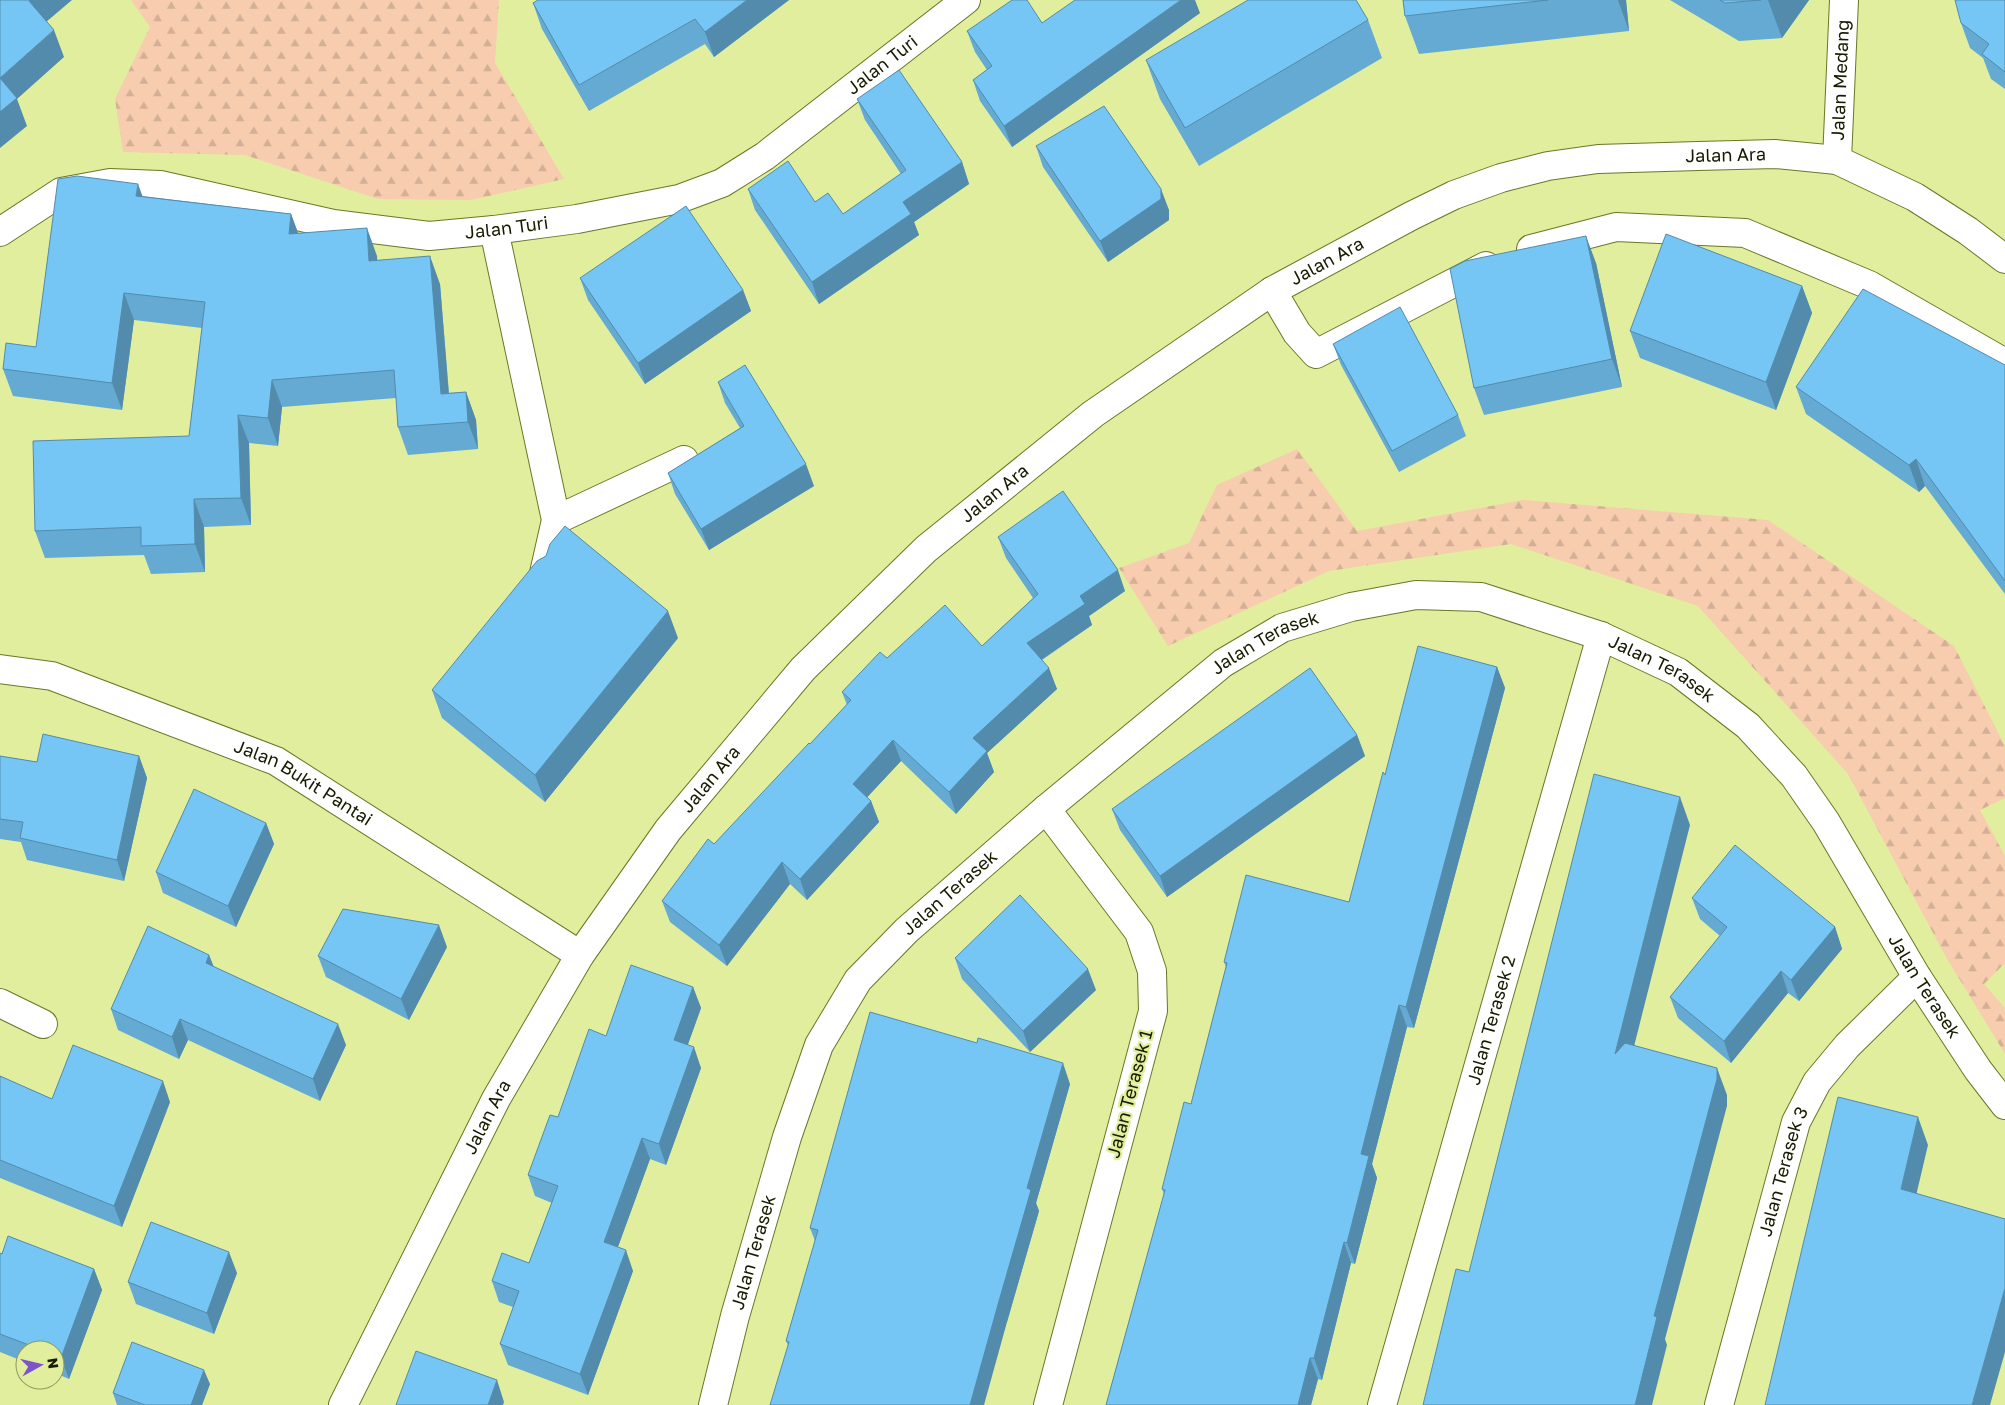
<svg xmlns="http://www.w3.org/2000/svg" width="2005" height="1405" font-family="'Golos Text',sans-serif">
	<style>
		.forest { fill: url(#forest-firs) }
		.lines { fill: none; stroke-linecap: round; stroke-linejoin: round }
		.minor-casing { stroke: #6c7626; stroke-width: 30 }
		.minor { stroke: #fff; stroke-width: 28 }
		.wall { fill: #65aad3 }
		.shaded-wall { fill: #528bac }
		.building { fill: #75c6f5; stroke: #528bac }
		.labels { text-anchor: middle; stroke-width: 4.5; stroke-linejoin: round; paint-order: stroke }
		.street-label { font-size: 18px; fill: #181b00; stroke: #e1ee9d }
	</style>
	<defs>
		<pattern id="forest-firs" width="22" height="20" patternUnits="userSpaceOnUse" patternTransform="scale(1.25)"><rect width="22" height="20" fill="#f7ccaf"/><path d="M5 1l3.5 6h-7zM16 11l3.5 6h-7z" fill="#d3af95"/></pattern>
	</defs>
	<rect width="100%" height="100%" fill="#e1ee9d"/>
	<!-- forest -->
	<path class="forest" d="M 131,0 L 499,0 L 495,63 L 564,179 L 471,200 L 378,199 L 245,155 L 123,152 L 115,99 L 150,27 Z
		M 1297,449 L 1357,531 L 1523,500 L 1768,520 L 1954,646 L 2005,746 L 2005,798 L 1980,810 L 2005,856 L 2005,963 L 1984,984 L 2005,1008 L 2005,1054 L 1946,957 L 1848,774 L 1698,606 L 1511,544 L 1329,571 L 1168,646 L 1119,568 L 1189,543 L 1217,485 Z"/>
	<g class="lines">
		<defs>
			<g id="minor">
				<path id="s1" d="M 1837,160 L 1844,0"/>
				<path d="M 494,230 L 556,520 L 544,573"/>
				<path id="s2" d="M 0,232 L 61,192 L 110,183 L 160,185 L 333,224 L 429,236 L 494,230 L 577,219 L 679,199 L 722,183 L 765,156 L 966,0"/>
				<path d="M 1531,249 L 1616,227 L 1745,233 L 1869,285 L 2005,363"/>
				<path d="M 1272,291 L 1297,333 L 1316,354 L 1486,266"/>
				<path d="M 556,520 L 684,460"/>
				<path id="s3" d="M 0,669 L 52,676 L 276,761 L 580,955"/>
				<path d="M 1046,809 L 1139,932 L 1152,971 L 1153,1011 L 1048,1405"/>
				<path d="M 0,1003 L 43,1024"/>
				<path id="s4" d="M 343,1405 L 496,1099 L 580,955 L 668,830 L 803,669 L 926,549 L 1093,414 L 1272,291 L 1411,216 L 1454,195 L 1501,178 L 1548,166 L 1598,159 L 1698,156 L 1775,154 L 1837,160 L 1915,197 L 1968,231 L 2005,259"/>
				<path id="s5" d="M 713,1405 L 735,1316 L 787,1137 L 819,1045 L 858,980 L 907,930 L 1046,809 L 1223,663 L 1282,628 L 1351,607 L 1416,595 L 1481,597 L 1601,636 L 1678,672 L 1748,726 L 1794,776 L 1826,822 L 1917,977 L 1978,1070 L 2005,1105"/>
				<path id="s6" d="M 1382,1405 L 1601,636"/>
				<path id="s7" d="M 1719,1405 L 1796,1122 L 1817,1082 L 1847,1046 L 1917,977"/>
			</g>
		</defs>
		<!-- minor casing -->
		<use href="#minor" class="minor-casing"/>
		<!-- minor -->
		<use href="#minor" class="minor"/>
	</g>
	<!-- wall -->
	<path class="wall" d="M 538,0 L 789,0 L 714,57 L 705,44 L 589,111 L 542,29 L 533,3 Z
		M 1403,0 L 1626,0 L 1629,31 L 1419,54 L 1405,16 Z
		M 1670,0 L 1809,0 L 1782,38 L 1739,41 Z
		M 2005,0 L 2005,89 L 1991,79 L 1983,58 L 1970,48 L 1961,23 Z
		M 1200,13 L 1012,147 L 980,101 L 973,80 L 987,70 L 975,52 L 967,31 L 1042,23 Z
		M 1368,20 L 1382,58 L 1199,166 L 1160,99 L 1146,60 Z
		M 857,99 L 962,162 L 969,184 L 914,222 L 919,235 L 819,304 L 755,210 L 748,189 L 843,214 L 901,174 L 865,120 Z
		M 1036,146 L 1169,210 L 1169,220 L 1108,262 L 1043,167 Z
		M 142,196 L 291,214 L 298,233 L 377,256 L 377,260 L 440,284 L 449,393 L 466,392 L 476,420 L 478,449 L 408,455 L 398,427 L 396,398 L 282,407 L 278,446 L 249,443 L 251,525 L 204,527 L 205,572 L 151,574 L 144,555 L 45,558 L 35,531 L 189,436 L 202,328 L 134,320 L 122,410 L 13,396 L 3,369 L 36,347 Z
		M 1596,263 L 1622,387 L 1484,415 L 1474,388 Z
		M 580,278 L 743,290 L 751,311 L 645,384 L 588,300 Z
		M 1802,286 L 1812,313 L 1776,410 L 1640,358 L 1630,331 Z
		M 1333,344 L 1458,415 L 1466,436 L 1399,472 L 1341,365 Z
		M 2005,365 L 2005,594 L 1925,486 L 1919,492 L 1806,414 L 1796,387 Z
		M 718,382 L 814,486 L 709,550 L 675,494 L 668,473 L 740,428 L 725,403 Z
		M 998,537 L 1125,591 L 1089,616 L 1092,625 L 1042,660 L 1057,689 L 987,753 L 994,772 L 956,814 L 901,761 L 867,797 L 871,801 L 879,822 L 807,900 L 790,884 L 727,966 L 670,922 L 662,901 L 847,705 L 842,692 L 887,658 L 982,646 L 1033,598 L 1006,558 Z
		M 678,638 L 545,802 L 442,718 L 432,690 Z
		M 1497,667 L 1505,688 L 1414,1028 L 1407,1027 L 1372,1164 L 1377,1178 L 1355,1264 L 1351,1263 L 1322,1380 L 1318,1379 L 1311,1405 L 1106,1405 L 1164,1194 L 1162,1189 L 1191,1104 L 1226,967 L 1224,962 L 1349,902 L 1385,775 Z
		M 1357,735 L 1365,756 L 1167,897 L 1120,830 L 1112,809 Z
		M 0,756 L 37,762 L 139,756 L 147,778 L 124,881 L 27,860 L 21,842 L 0,839 Z
		M 266,823 L 274,844 L 236,927 L 163,893 L 156,872 Z
		M 1692,898 L 1835,927 L 1842,949 L 1799,1001 L 1788,993 L 1731,1063 L 1678,1018 L 1670,997 L 1720,936 L 1700,919 Z
		M 447,947 L 409,1020 L 326,977 L 318,956 Z
		M 209,955 L 214,967 L 346,1045 L 320,1101 L 188,1040 L 179,1059 L 118,1030 L 111,1009 Z
		M 955,958 L 1096,990 L 1030,1052 L 962,979 Z
		M 693,987 L 701,1008 L 688,1044 L 701,1068 L 666,1165 L 650,1159 L 618,1247 L 633,1271 L 588,1395 L 508,1365 L 500,1344 L 513,1307 L 499,1302 L 492,1281 L 529,1263 L 552,1203 L 535,1196 L 528,1175 L 558,1117 L 606,1036 Z
		M 0,1076 L 52,1099 L 170,1102 L 122,1227 L 0,1178 Z
		M 1070,1084 L 1036,1203 L 1039,1211 L 1007,1322 L 788,1345 L 786,1341 L 815,1241 L 810,1228 Z
		M 0,1253 L 94,1269 L 102,1290 L 69,1379 L 55,1373 L 55,1350 L 25,1350 L 25,1362 L 0,1352 Z
		M 237,1273 L 214,1334 L 136,1304 L 128,1282 Z
		M 210,1384 L 202,1405 L 117,1405 L 113,1393 Z"/>
	<!-- shaded-wall -->
	<path class="shaded-wall" d="M 30,0 L 72,0 L 39,28 L 29,1 Z
		M 747,0 L 789,0 L 714,57 L 705,32 Z
		M 1181,0 L 1195,0 L 1200,13 L 1012,147 L 1004,126 Z
		M 1618,0 L 1626,0 L 1629,31 Z
		M 1768,0 L 1809,0 L 1782,38 Z
		M 54,30 L 64,57 L 17,99 L 27,126 L 0,148 L 0,78 Z
		M 962,162 L 969,184 L 914,222 L 919,235 L 819,304 L 812,282 L 903,202 Z
		M 138,184 L 148,211 L 136,196 Z
		M 1161,189 L 1169,210 L 1169,220 L 1108,262 L 1100,241 Z
		M 291,214 L 301,241 L 289,234 Z
		M 367,228 L 377,256 L 379,288 L 369,261 Z
		M 1586,236 L 1596,263 L 1622,387 L 1612,359 Z
		M 430,256 L 440,284 L 451,422 L 441,394 Z
		M 1802,286 L 1812,313 L 1776,410 L 1766,382 Z
		M 743,290 L 751,311 L 645,384 L 638,363 Z
		M 124,293 L 134,320 L 122,410 L 112,383 Z
		M 272,380 L 282,407 L 278,446 L 268,418 Z
		M 466,392 L 476,420 L 478,449 L 468,422 Z
		M 238,415 L 249,443 L 251,525 L 241,498 Z
		M 1916,459 L 1925,486 L 1919,492 L 1909,465 Z
		M 806,464 L 814,486 L 709,550 L 701,529 Z
		M 194,499 L 204,527 L 205,572 L 195,544 Z
		M 1118,570 L 1125,591 L 1089,616 L 1092,625 L 1035,664 L 1027,643 L 1080,596 Z
		M 668,611 L 678,638 L 545,802 L 535,775 Z
		M 1497,667 L 1505,688 L 1414,1028 L 1406,1007 Z
		M 1049,668 L 1057,689 L 987,753 L 994,772 L 956,814 L 949,792 L 973,738 Z
		M 1357,735 L 1365,756 L 1167,897 L 1160,876 Z
		M 893,740 L 901,761 L 860,805 L 853,784 Z
		M 139,756 L 147,778 L 124,881 L 117,860 Z
		M 1680,797 L 1690,825 L 1625,1082 L 1615,1054 Z
		M 871,801 L 879,822 L 807,900 L 800,879 Z
		M 266,823 L 274,844 L 236,927 L 228,906 Z
		M 782,862 L 790,884 L 727,966 L 719,945 Z
		M 439,925 L 447,947 L 409,1020 L 401,999 Z
		M 1835,927 L 1842,949 L 1799,1001 L 1791,980 Z
		M 209,955 L 217,976 L 206,963 Z
		M 1088,969 L 1096,990 L 1030,1052 L 1023,1031 Z
		M 1781,971 L 1788,993 L 1731,1063 L 1724,1041 Z
		M 693,987 L 701,1008 L 682,1061 L 674,1040 Z
		M 1399,1005 L 1407,1027 L 1372,1164 L 1377,1178 L 1355,1264 L 1347,1243 L 1361,1154 Z
		M 180,1019 L 188,1040 L 179,1059 L 172,1037 Z
		M 338,1024 L 346,1045 L 320,1101 L 313,1079 Z
		M 694,1047 L 701,1068 L 666,1165 L 659,1144 Z
		M 1063,1063 L 1070,1084 L 1036,1203 L 1039,1211 L 1007,1322 L 984,1405 L 970,1405 L 1027,1188 Z
		M 1717,1068 L 1727,1095 L 1727,1106 L 1665,1339 L 1667,1345 L 1652,1405 L 1635,1405 L 1654,1316 Z
		M 163,1081 L 170,1102 L 122,1227 L 114,1206 Z
		M 1918,1117 L 1928,1145 L 1911,1217 L 1901,1189 Z
		M 642,1138 L 650,1159 L 612,1263 L 604,1242 Z
		M 1344,1242 L 1351,1263 L 1322,1380 L 1314,1358 Z
		M 626,1250 L 633,1271 L 588,1395 L 580,1374 Z
		M 229,1252 L 237,1273 L 214,1334 L 207,1313 Z
		M 94,1269 L 102,1290 L 69,1379 L 61,1358 Z
		M 2005,1288 L 2005,1352 L 1990,1405 L 1972,1405 Z
		M 1310,1358 L 1318,1379 L 1311,1405 L 1298,1405 Z
		M 204,1370 L 210,1384 L 202,1405 L 191,1405 Z
		M 497,1380 L 504,1402 L 503,1405 L 488,1405 Z"/>
	<!-- building -->
	<path class="building" d="M 0,0 L 30,0 L 29,1 L 54,30 L 0,78 Z
		M 538,0 L 747,0 L 705,32 L 695,19 L 579,85 L 533,3 Z
		M 1012,0 L 1027,0 L 1042,23 L 1075,0 L 1181,0 L 1004,126 L 973,80 L 992,66 L 967,31 Z
		M 1248,0 L 1356,0 L 1368,20 L 1185,128 L 1146,60 Z
		M 1403,0 L 1548,0 L 1405,16 Z
		M 1720,0 L 1761,0 L 1725,3 Z
		M 1955,0 L 2005,0 L 2005,72 L 1982,54 L 1989,44 L 1961,23 Z
		M 899,70 L 962,162 L 903,202 L 911,214 L 812,282 L 748,189 L 788,161 L 815,202 L 828,193 L 843,214 L 906,170 L 857,99 Z
		M 0,78 L 17,98 L 0,112 Z
		M 1104,106 L 1161,189 L 1161,199 L 1100,241 L 1036,146 Z
		M 77,176 L 138,184 L 136,196 L 291,214 L 289,234 L 367,228 L 369,261 L 430,256 L 441,394 L 466,392 L 468,422 L 398,427 L 394,370 L 272,380 L 268,418 L 238,415 L 241,498 L 194,499 L 195,544 L 141,546 L 141,527 L 35,531 L 33,441 L 189,436 L 205,302 L 124,293 L 112,383 L 3,369 L 6,343 L 36,347 L 58,179 Z
		M 686,206 L 743,290 L 638,363 L 580,278 Z
		M 1666,234 L 1802,286 L 1766,382 L 1630,331 Z
		M 1586,236 L 1612,359 L 1474,388 L 1450,269 L 1465,261 Z
		M 1863,289 L 2005,365 L 2005,581 L 1916,459 L 1909,465 L 1796,387 Z
		M 1400,307 L 1458,415 L 1392,451 L 1333,344 Z
		M 745,365 L 806,464 L 701,529 L 668,473 L 744,426 L 718,382 Z
		M 1063,491 L 1118,570 L 1080,596 L 1085,604 L 1027,643 L 1049,668 L 973,738 L 987,751 L 949,792 L 893,740 L 853,784 L 871,801 L 800,879 L 782,862 L 719,945 L 662,901 L 708,839 L 714,844 L 809,743 L 810,744 L 851,700 L 842,692 L 880,652 L 887,658 L 945,605 L 982,646 L 1038,594 L 998,537 Z
		M 565,526 L 668,611 L 535,775 L 432,690 L 537,561 L 546,556 L 550,544 Z
		M 1418,646 L 1497,667 L 1406,1007 L 1399,1005 L 1361,1154 L 1369,1156 L 1347,1243 L 1344,1242 L 1314,1358 L 1310,1358 L 1298,1405 L 1106,1405 L 1165,1190 L 1162,1189 L 1184,1102 L 1191,1104 L 1227,963 L 1224,962 L 1246,875 L 1349,902 L 1383,772 L 1385,775 Z
		M 1310,668 L 1357,735 L 1160,876 L 1112,809 Z
		M 43,734 L 139,756 L 117,860 L 20,838 L 23,822 L 0,819 L 0,756 L 37,762 Z
		M 1594,774 L 1680,797 L 1615,1054 L 1625,1043 L 1717,1068 L 1717,1079 L 1654,1316 L 1657,1317 L 1635,1405 L 1423,1405 L 1456,1269 L 1469,1272 Z
		M 194,789 L 266,823 L 228,906 L 156,872 Z
		M 1735,845 L 1835,927 L 1791,980 L 1781,971 L 1724,1041 L 1670,997 L 1727,927 L 1692,898 Z
		M 1020,895 L 1088,969 L 1023,1031 L 955,958 Z
		M 343,909 L 439,925 L 401,999 L 318,956 Z
		M 148,926 L 209,955 L 206,963 L 338,1024 L 313,1079 L 180,1019 L 172,1037 L 111,1009 Z
		M 631,965 L 693,987 L 674,1040 L 694,1047 L 659,1144 L 642,1138 L 604,1242 L 626,1250 L 580,1374 L 500,1344 L 519,1291 L 492,1281 L 502,1253 L 529,1263 L 558,1186 L 528,1175 L 550,1115 L 558,1117 L 589,1029 L 606,1036 Z
		M 870,1012 L 977,1043 L 978,1038 L 1063,1063 L 1027,1188 L 1031,1190 L 999,1301 L 970,1405 L 770,1405 L 789,1342 L 786,1341 L 818,1230 L 810,1228 Z
		M 73,1045 L 163,1081 L 114,1206 L 0,1160 L 0,1076 L 52,1099 Z
		M 1838,1097 L 1918,1117 L 1901,1189 L 2005,1219 L 2005,1288 L 1972,1405 L 1765,1405 Z
		M 151,1222 L 229,1252 L 207,1313 L 128,1282 Z
		M 8,1236 L 94,1269 L 61,1358 L 55,1355 L 55,1350 L 42,1350 L 0,1334 L 0,1253 L 2,1254 Z
		M 132,1342 L 204,1370 L 191,1405 L 145,1405 L 113,1393 Z
		M 416,1351 L 497,1380 L 488,1405 L 396,1405 Z"/>
	<g class="labels">
		<!-- street labels -->
		<g class="street-label">
			<text dy="6" stroke="none"><textPath href="#s2" startOffset="945">Jalan Turi</textPath></text>
			<text dy="6" stroke="none"><textPath href="#s1" startOffset="80">Jalan Medang</textPath></text>
			<text dy="6" stroke="none"><textPath href="#s4" startOffset="1958">Jalan Ara</textPath></text>
			<text dy="6" stroke="none"><textPath href="#s2" startOffset="525">Jalan Turi</textPath></text>
			<text dy="6" stroke="none"><textPath href="#s4" startOffset="1538">Jalan Ara</textPath></text>
			<text dy="6" stroke="none"><textPath href="#s4" startOffset="1132">Jalan Ara</textPath></text>
			<text dy="6" stroke="none"><textPath href="#s5" startOffset="982">Jalan Terasek</textPath></text>
			<text dy="6" stroke="none"><textPath href="#s5" startOffset="1402">Jalan Terasek</textPath></text>
			<text dy="6" stroke="none"><textPath href="#s4" startOffset="728">Jalan Ara</textPath></text>
			<text dy="6" stroke="none"><textPath href="#s3" startOffset="326">Jalan Bukit Pantai</textPath></text>
			<text dy="6" stroke="none"><textPath href="#s5" startOffset="578">Jalan Terasek</textPath></text>
			<text dy="6" stroke="none"><textPath href="#s5" startOffset="1822">Jalan Terasek</textPath></text>
			<text dy="6" stroke="none"><textPath href="#s6" startOffset="400">Jalan Terasek 2</textPath></text>
			<text transform="translate(1130 1094) rotate(-75)" y="6">Jalan Terasek 1</text>
			<text dy="6" stroke="none"><textPath href="#s4" startOffset="322">Jalan Ara</textPath></text>
			<text dy="6" stroke="none"><textPath href="#s7" startOffset="242">Jalan Terasek 3</textPath></text>
			<text dy="6" stroke="none"><textPath href="#s5" startOffset="158">Jalan Terasek</textPath></text>
		</g>
	</g>
	<!-- north arrow -->
	<g transform="translate(40 1365) rotate(82)"><circle r="24" fill="#e1ee9d" stroke="#919a5e"/>
	<path d="M0-4L9 19L0 12L-9 19Z" fill="#7e54cd"/>
	<text y="-8" font-size="14" font-weight="bold" text-anchor="middle" fill="#181b00">N</text>
	</g>
</svg>
